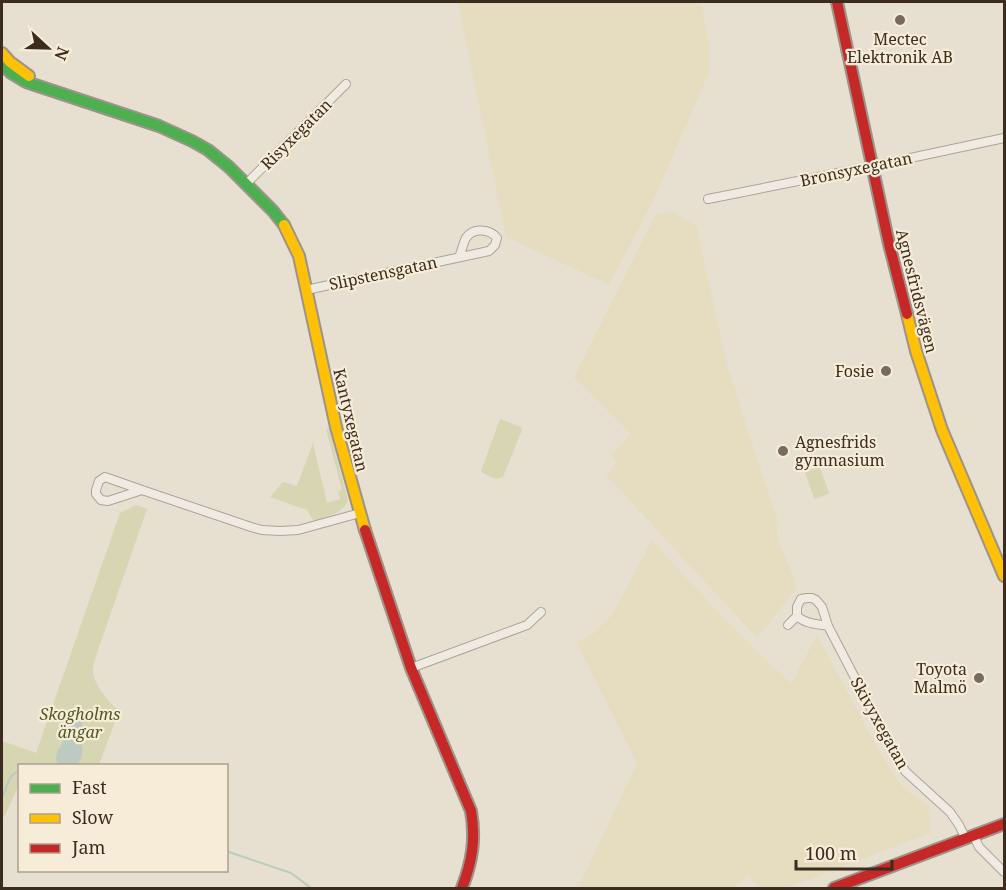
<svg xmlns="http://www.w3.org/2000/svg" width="1006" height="890" font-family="'Noto Serif',serif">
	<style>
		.farmland { fill: #e6ddc1 }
		.green { fill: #d7d6b2 }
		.water { fill: #bbcbc1 }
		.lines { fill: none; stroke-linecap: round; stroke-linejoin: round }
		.stream { stroke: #bbcbc1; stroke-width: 2 }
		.street-casing { stroke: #aca499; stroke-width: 10 }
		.fast-casing { stroke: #9c9488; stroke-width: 14 }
		.slow-casing { stroke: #9c9488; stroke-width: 14 }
		.jam-casing { stroke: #9c9488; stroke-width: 14 }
		.street { stroke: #efeae2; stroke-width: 8 }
		.fast { stroke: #4caf50; stroke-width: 10 }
		.slow { stroke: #ffc107; stroke-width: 10 }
		.jam { stroke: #c62828; stroke-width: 10 }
		.poi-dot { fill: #786b5e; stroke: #f7ecd7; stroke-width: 2 }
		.labels { text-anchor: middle; stroke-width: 4.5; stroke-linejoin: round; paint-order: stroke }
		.poi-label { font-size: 16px; fill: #3c2c20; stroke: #f7ecd7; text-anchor: end }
		.street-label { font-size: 16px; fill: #3c2c20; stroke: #f7ecd7 }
		.park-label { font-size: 16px; font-style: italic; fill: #4e5926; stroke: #f7ecd7 }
	</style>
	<rect width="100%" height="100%" fill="#e7dfd0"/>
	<!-- farmland -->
	<path class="farmland" d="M 458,2 L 701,2 L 710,50 L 708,75 L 655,197 L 609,285 L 506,237 Z
		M 671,211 L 695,225 L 697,229 L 728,368 L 748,431 L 778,521 L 777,532 L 778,541 L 793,575 L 797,588 L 757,638 L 606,475 L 617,462 L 611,455 L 631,434 L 574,377 L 655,215 Z
		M 652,540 L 717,611 L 791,684 L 817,635 L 879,751 L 903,788 L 929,806 L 931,833 L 787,888 L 760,888 L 748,875 L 734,888 L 578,888 L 637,763 L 576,642 L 593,634 L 612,615 Z"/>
	<!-- green -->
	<path class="green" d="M 500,419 L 521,427 L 522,430 L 503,477 L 496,479 L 483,473 L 481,471 Z
		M 326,429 L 329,429 L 348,500 C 344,513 328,516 316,521 L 313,520 L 307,510 L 270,497 L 283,482 L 297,486 L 313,443 L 327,503 L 340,499 L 338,491 L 342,490 Z
		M 818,467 L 820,468 L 829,493 L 828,494 L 815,499 L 814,498 L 805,473 L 806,472 Z
		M 136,505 L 147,509 L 97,653 C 95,660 92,667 93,673 C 94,684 110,704 119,711 L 99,765 L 20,766 L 19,785 L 4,817 L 2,816 L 2,741 L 36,753 L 120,513 Z"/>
	<!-- water -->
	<path class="water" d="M 82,711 L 86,711 C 83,717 82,725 82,731 C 81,743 86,757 76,765 C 68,766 60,767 56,760 L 57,752 L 67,735 L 71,718 Z"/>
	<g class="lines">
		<!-- stream -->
		<path class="stream" d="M 2,797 C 8,787 7,774 20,771
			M 226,851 L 291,873 L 311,888"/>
		<defs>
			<path id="street" d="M 246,184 L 346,84
				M 708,199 L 873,166 L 1004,138
				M 306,290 L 489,251 L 495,245 L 497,238 C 490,229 473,227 466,238 C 463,243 462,251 459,257
				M 142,490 L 105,477 L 99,481 L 96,490 L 96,494 L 101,500 L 108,501 L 142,490 L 251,527 L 262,530 L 280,531 L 298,530 L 360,513
				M 788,625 L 797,616
				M 828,626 C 818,624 805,624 797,616 L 797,607 L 801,599 L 807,598 L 812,598 L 816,600 L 822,607 L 828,626 L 895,755 L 906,772 L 950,812 L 959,825 L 966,839
				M 411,668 L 527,625 L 541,612
				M 974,836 L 979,847 L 1004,872"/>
			<path id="fast" d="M 2,64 L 11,73 L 26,82 L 159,126 L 192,141 L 208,150 L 229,167 L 273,211 L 284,225"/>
			<path id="slow" d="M 2,53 L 10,62 L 29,76
				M 284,225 L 299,256 L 336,427 L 365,530
				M 907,314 L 916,351 L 942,430 L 1004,576"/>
			<path id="jam" d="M 837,2 L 889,244 L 907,314
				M 365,530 L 411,668 L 471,811 C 476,839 472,862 462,888
				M 834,888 L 1004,824"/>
		</defs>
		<!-- street casing -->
		<use href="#street" class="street-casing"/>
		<!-- fast casing -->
		<use href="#fast" class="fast-casing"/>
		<!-- slow casing -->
		<use href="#slow" class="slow-casing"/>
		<!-- jam casing -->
		<use href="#jam" class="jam-casing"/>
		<!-- street -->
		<use href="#street" class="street"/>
		<!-- fast -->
		<use href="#fast" class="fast"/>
		<!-- slow -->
		<use href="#slow" class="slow"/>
		<!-- jam -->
		<use href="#jam" class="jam"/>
	</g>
	<!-- markers -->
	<g class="poi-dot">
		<circle cx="900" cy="20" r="6"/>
		<circle cx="886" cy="371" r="6"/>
		<circle cx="783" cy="451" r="6"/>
		<circle cx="979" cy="678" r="6"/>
	</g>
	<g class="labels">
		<!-- poi labels -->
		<g class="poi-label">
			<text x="900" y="45" text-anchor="middle">Mectec<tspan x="900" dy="18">Elektronik AB</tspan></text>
			<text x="874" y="377">Fosie</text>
			<text x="795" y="448" text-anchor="start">Agnesfrids<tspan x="795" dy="18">gymnasium</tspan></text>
			<text x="967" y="675">Toyota<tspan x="967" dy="18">Malmö</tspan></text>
		</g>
		<!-- street labels -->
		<g class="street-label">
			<text transform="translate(296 134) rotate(-45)" y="6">Risyxegatan</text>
			<text transform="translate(856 169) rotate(-12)" y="6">Bronsyxegatan</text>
			<text transform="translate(383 273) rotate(-12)" y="6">Slipstensgatan</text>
			<text transform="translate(917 291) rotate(76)" y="6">Agnesfridsvägen</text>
			<text transform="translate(351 420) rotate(77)" y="6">Kantyxegatan</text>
			<text transform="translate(880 723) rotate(61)" y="6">Skivyxegatan</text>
		</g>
		<!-- park labels -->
		<g class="park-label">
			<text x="80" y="720">Skogholms<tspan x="80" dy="18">ängar</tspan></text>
		</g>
	</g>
	<!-- border -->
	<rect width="1006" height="890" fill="none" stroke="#3c2c20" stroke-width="6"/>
	<!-- legend -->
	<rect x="18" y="764" width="210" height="108" fill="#f7ecd7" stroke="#ac9f8e" stroke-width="1.5"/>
	<rect x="30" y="784" width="30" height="9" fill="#4caf50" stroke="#ac9f8e" stroke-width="1.5"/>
	<text x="72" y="794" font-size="18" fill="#3c2c20">Fast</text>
	<rect x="30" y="814" width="30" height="9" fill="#ffc107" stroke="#ac9f8e" stroke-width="1.5"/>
	<text x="72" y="824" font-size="18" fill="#3c2c20">Slow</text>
	<rect x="30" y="844" width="30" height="9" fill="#c62828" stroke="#ac9f8e" stroke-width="1.5"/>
	<text x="72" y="854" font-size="18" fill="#3c2c20">Jam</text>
	<!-- north arrow -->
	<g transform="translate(48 48) rotate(112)" stroke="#f7ecd7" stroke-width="4.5" paint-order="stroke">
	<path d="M0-4.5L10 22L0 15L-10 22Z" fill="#3c2c20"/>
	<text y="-9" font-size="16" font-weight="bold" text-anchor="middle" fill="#3c2c20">N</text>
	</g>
	<!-- scale -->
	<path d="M796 860v9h96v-9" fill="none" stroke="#3c2c20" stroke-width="3"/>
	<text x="805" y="860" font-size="18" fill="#3c2c20" stroke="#f7ecd7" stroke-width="4.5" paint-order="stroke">100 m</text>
</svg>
